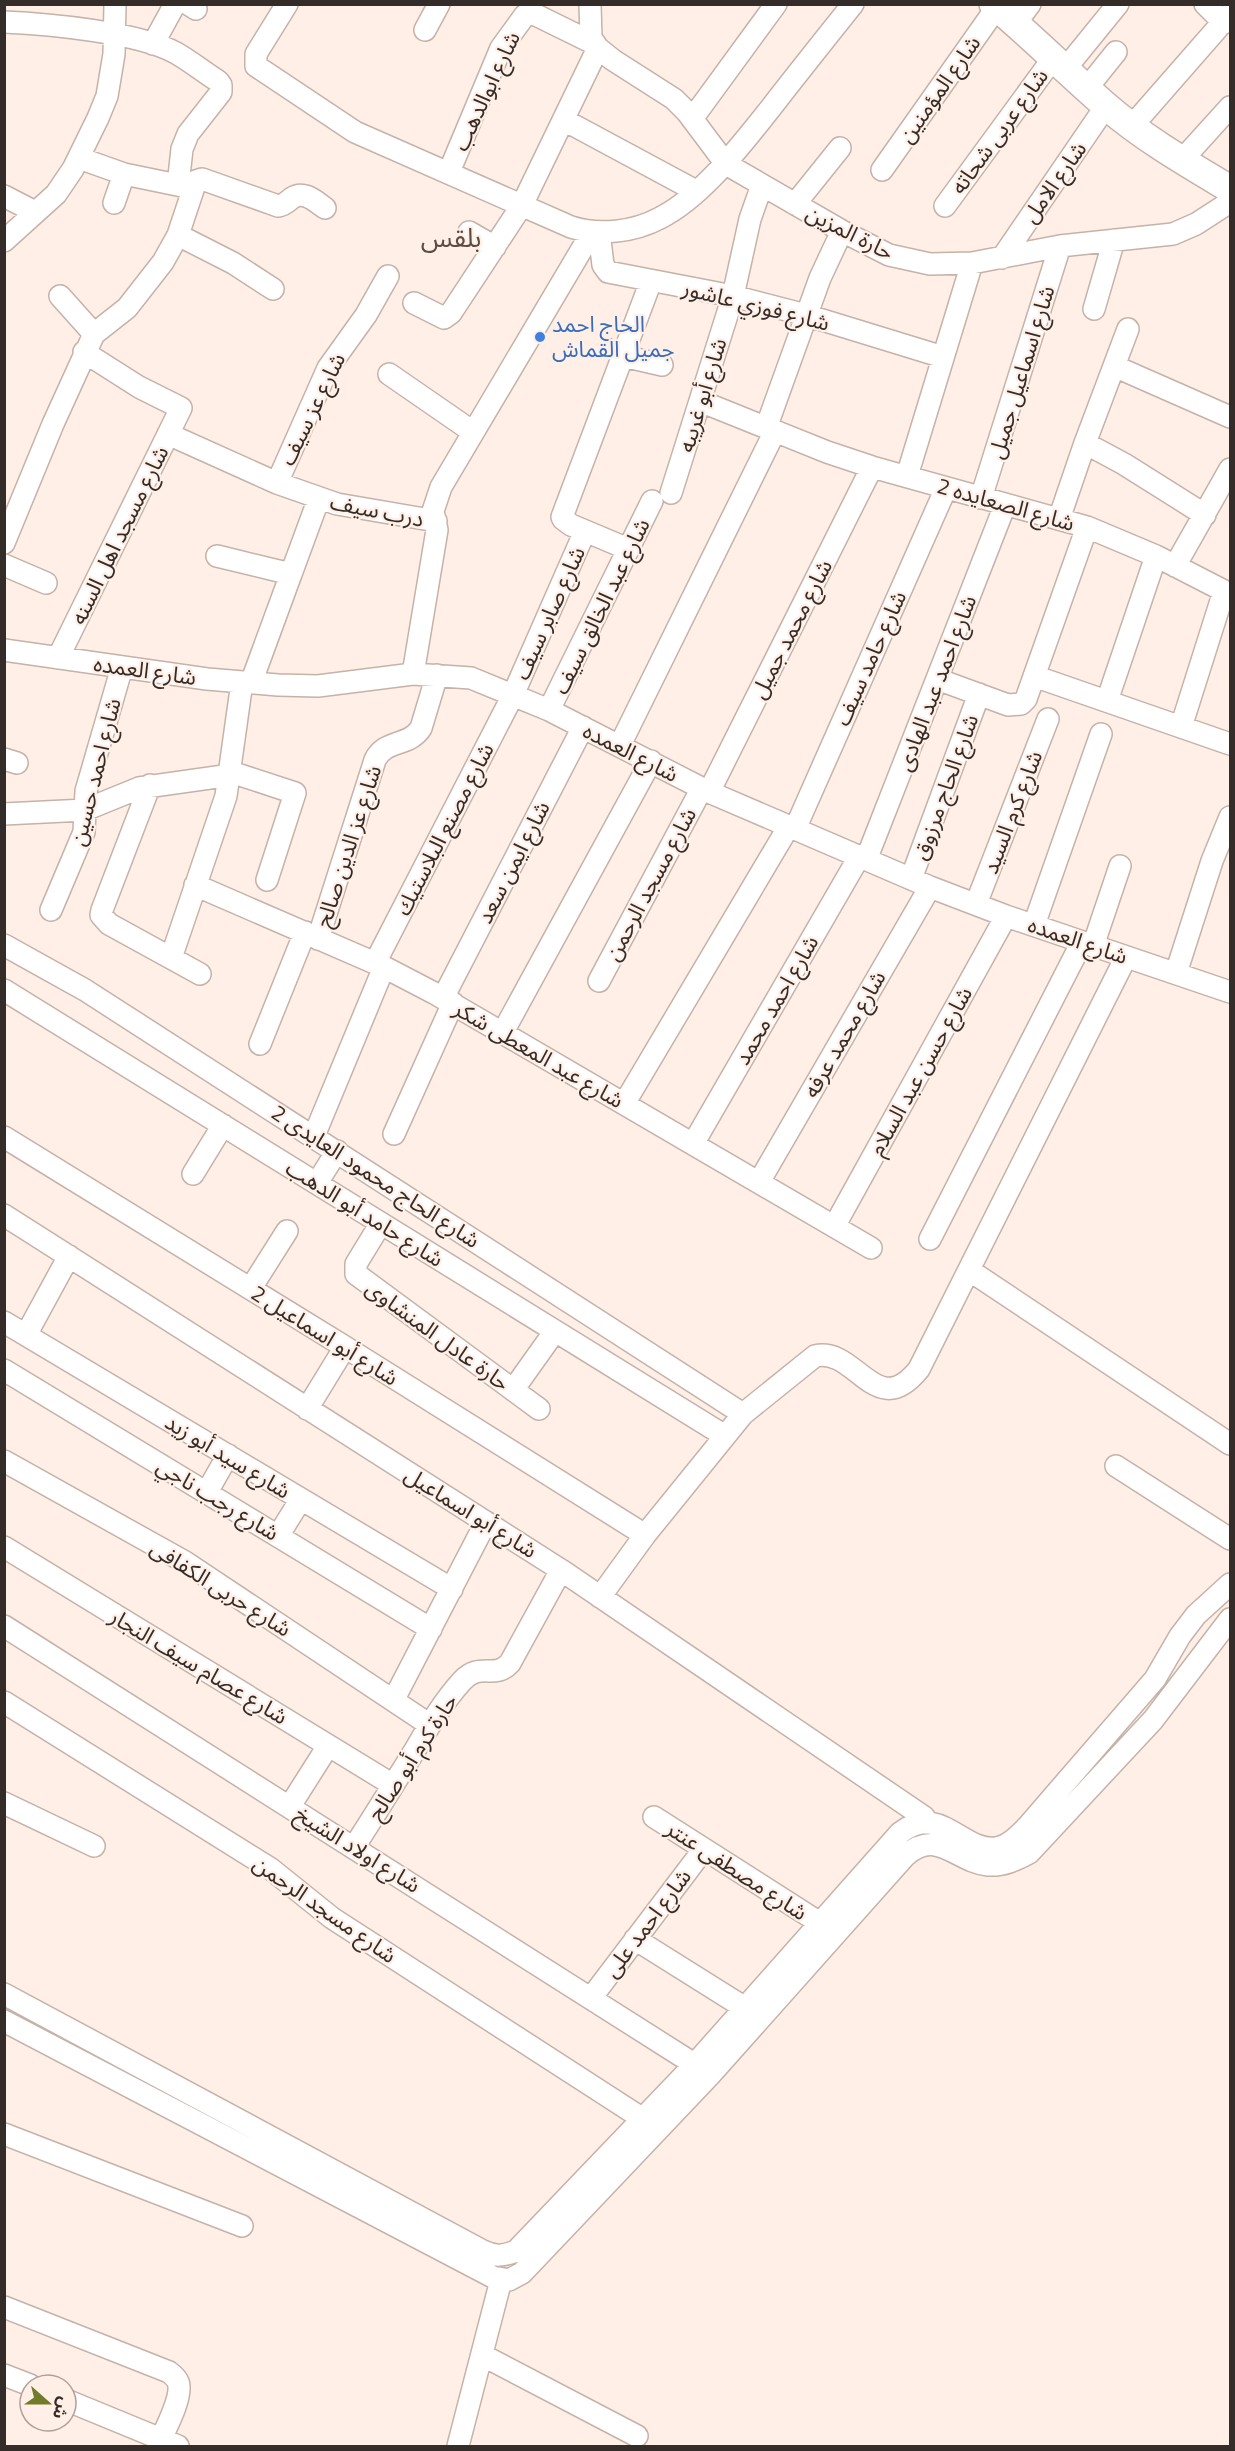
<svg xmlns="http://www.w3.org/2000/svg" width="1235" height="2451" font-family="'Titillium Web','Noto Sans Arabic',sans-serif">
	<style>
		.lines { fill: none; stroke-linecap: round; stroke-linejoin: round }
		.minor-casing { stroke: #c5b2a8; stroke-width: 24 }
		.tertiary-casing { stroke: #c5b2a8; stroke-width: 30 }
		.minor { stroke: #fff; stroke-width: 21 }
		.tertiary { stroke: #fff; stroke-width: 27 }
		.shop-dot { fill: #3f7fe0; stroke: #ffefe6; stroke-width: 2 }
		.labels { text-anchor: middle; stroke-width: 4.5; stroke-linejoin: round; paint-order: stroke }
		.street-label { font-size: 22px; fill: #332c28; stroke: #ffefe6 }
		.shop-label { font-size: 22px; fill: #366cbe; stroke: #ffefe6; text-anchor: start }
		.quarter-label { font-size: 26px; fill: #5c4b43; stroke: #ffefe6 }
	</style>
	<rect width="100%" height="100%" fill="#ffefe6"/>
	<g class="lines">
		<defs>
			<path id="minor" d="M 188,4 L 196,9
				M 287,4 L 256,54 L 256,66 L 355,132 L 571,227 C 599,236 634,232 660,218 C 702,197 741,145 770,109 C 797,74 825,39 853,4
				M 590,4 L 591,38 L 598,48 L 613,60 L 674,99 L 687,112 L 726,164 L 842,231 L 889,255 L 930,264 L 972,263 L 1060,246 L 1173,234 L 1196,224 L 1230,202
				M 1205,4 L 1224,23
				M 4,22 C 48,24 138,32 176,53 C 190,61 204,72 218,81 L 221,85 L 221,92 L 188,134 L 182,149 L 178,185
				M 1015,24 L 1030,4
				M 425,30 L 439,4
				M 153,44 L 175,4
				M 1066,68 L 1118,4
				M 1087,88 L 1116,52
				M 692,119 L 776,4
				M 564,120 L 696,191
				M 1132,126 L 1230,14
				M 79,158 L 124,174 L 192,188
				M 1182,160 L 1230,107
				M 882,170 L 997,7
				M 449,172 L 501,48 L 525,15 L 531,14 L 538,16 L 595,44
				M 4,196 L 35,212
				M 114,203 L 124,174
				M 795,204 L 840,148
				M 945,206 L 1054,57
				M 469,232 L 495,247
				M 599,232 L 603,265 L 608,272 L 733,296 L 806,315 L 943,357
				M 178,235 L 233,263 L 273,289
				M 4,241 L 56,194 L 73,169 L 98,118 L 107,96 L 114,54 L 115,4
				M 1002,258 L 1106,106
				M 60,296 L 94,334
				M 414,303 L 444,318 L 451,313 L 522,205 L 598,48
				M 1094,309 L 1114,240
				M 623,356 L 662,365
				M 1114,366 L 1230,417
				M 389,374 L 473,432
				M 700,401 L 827,452 L 872,467 L 1087,527 L 1156,556 L 1230,594
				M 766,428 L 820,278 L 842,231
				M 168,434 L 277,483 L 337,504 L 436,521
				M 1085,443 L 1124,464 L 1205,515
				M 907,476 L 972,263
				M 277,483 L 328,368 L 366,315 L 388,276
				M 671,493 L 733,296 L 750,219 L 762,185
				M 981,498 L 1060,246
				M 1059,519 L 1085,443 L 1128,329
				M 4,543 L 53,424 L 94,334 L 127,308 L 163,262 L 178,235 L 196,181 L 202,179 L 278,206 C 285,205 287,202 292,198 C 304,190 315,201 325,208
				M 628,549 L 571,525 L 563,519 L 562,517 L 651,281
				M 217,556 L 291,574 L 251,683
				M 4,565 L 46,583
				M 1175,566 L 1230,469
				M 291,574 L 319,498
				M 4,650 L 207,679 L 278,685 L 318,686 L 413,674 L 471,678 L 549,710 L 709,792 L 930,887 L 1006,916 L 1230,992
				M 58,658 L 181,408 L 139,387 L 84,352
				M 413,674 L 437,530 L 433,511 L 441,487 L 592,232
				M 1034,676 L 1230,744
				M 937,679 L 1008,705 L 1021,704 L 1026,699 L 1087,527
				M 1107,701 L 1156,556
				M 549,710 L 652,501
				M 1181,727 L 1224,591
				M 620,745 L 775,431
				M 4,759 L 17,763
				M 231,772 L 295,793 L 267,880
				M 150,785 L 102,910 L 101,915 L 109,924 L 200,974
				M 709,792 L 872,467
				M 4,814 L 85,810 L 139,788 L 231,775
				M 795,829 L 946,488
				M 866,860 L 1005,505
				M 911,879 L 979,694
				M 195,885 L 384,967 L 434,993 L 871,1248
				M 976,904 L 1048,719
				M 51,910 L 84,832 L 86,791 L 122,667
				M 1034,925 L 1101,734
				M 318,939 L 375,760 C 385,739 409,747 421,728 L 437,675
				M 4,945 L 85,990 L 743,1414
				M 1093,946 L 1120,866
				M 171,958 L 226,796 L 242,682
				M 375,963 L 513,695 L 585,531
				M 1176,973 L 1212,861 L 1230,817
				M 599,981 L 702,788
				M 4,990 L 725,1436
				M 443,998 L 583,727
				M 503,1032 L 651,761
				M 260,1044 L 305,932
				M 624,1104 L 789,826
				M 394,1134 L 453,1003
				M 314,1136 L 384,967
				M 4,1137 L 345,1347 L 645,1535
				M 693,1144 L 859,857
				M 193,1174 L 223,1125
				M 759,1182 L 930,887
				M 317,1183 L 337,1151
				M 4,1215 L 561,1570 L 924,1817 L 928,1823
				M 381,1223 L 356,1264 L 356,1274 L 539,1409
				M 835,1225 L 1006,916
				M 930,1239 L 1082,942
				M 969,1270 L 1230,1444
				M 251,1288 L 287,1231
				M 4,1322 L 452,1589
				M 26,1335 L 69,1256
				M 4,1370 L 431,1629
				M 513,1390 L 555,1331
				M 307,1409 L 345,1347
				M 4,1461 L 185,1562 L 430,1725
				M 1116,1466 L 1230,1539
				M 207,1492 L 228,1455
				M 278,1536 L 301,1499
				M 4,1547 L 393,1785
				M 600,1597 L 645,1535 L 743,1414 L 815,1356 C 856,1346 876,1423 919,1369 L 1126,957
				M 4,1626 L 705,2071
				M 394,1699 L 486,1522
				M 4,1702 L 271,1869 L 332,1918 L 643,2119
				M 4,1803 L 94,1846
				M 290,1806 L 328,1746
				M 654,1817 L 820,1923
				M 354,1847 C 375,1815 395,1782 415,1750 C 429,1726 443,1702 462,1681 C 480,1661 495,1680 510,1663 L 561,1570
				M 635,1939 L 745,2008
				M 4,1994 L 483,2251 C 495,2257 504,2256 516,2251 L 695,2064 L 900,1833 C 940,1802 961,1852 996,1848 C 1009,1846 1019,1835 1027,1827 L 1155,1679 L 1180,1636 L 1196,1615 L 1230,1584
				M 591,1998 L 704,1849
				M 4,2021 L 493,2277 L 509,2280 L 522,2273 L 710,2075 L 905,1856 C 938,1827 956,1862 988,1865 C 1003,1866 1016,1860 1029,1853 L 1153,1720 L 1230,1619
				M 4,2134 L 242,2226
				M 4,2307 L 169,2372 C 174,2376 179,2380 179,2387 C 180,2403 164,2431 158,2446
				M 482,2355 L 637,2436
				M 4,2375 L 30,2385
				M 66,2400 L 178,2446
				M 458,2446 L 501,2280"/>
			<path id="tertiary" d="M 993,4 C 1032,37 1067,72 1105,105 C 1143,138 1188,164 1230,189"/>
		</defs>
		<!-- minor casing -->
		<use href="#minor" class="minor-casing"/>
		<!-- tertiary casing -->
		<use href="#tertiary" class="tertiary-casing"/>
		<!-- minor -->
		<use href="#minor" class="minor"/>
		<!-- tertiary -->
		<use href="#tertiary" class="tertiary"/>
	</g>
	<!-- markers -->
	<circle class="shop-dot" cx="540" cy="337" r="6"/>
	<g class="labels">
		<!-- street labels -->
		<g class="street-label">
			<text transform="translate(939 89) rotate(-55)" y="8">شارع المؤمنين</text>
			<text transform="translate(486 91) rotate(-65)" y="8">شارع ابوالدهب</text>
			<text transform="translate(999 131) rotate(-54)" y="8">شارع عربى شحاته</text>
			<text transform="translate(1054 182) rotate(-55)" y="8">شارع الامل</text>
			<text transform="translate(850 232) rotate(27)" y="8">حارة المزين</text>
			<text transform="translate(756 305) rotate(14)" y="8">شارع فوزي عاشور</text>
			<text transform="translate(1021 372) rotate(-73)" y="8">شارع اسماعيل جميل</text>
			<text transform="translate(702 395) rotate(-73)" y="8">شارع أبو غريبه</text>
			<text transform="translate(312 409) rotate(-64)" y="8">شارع عز سيف</text>
			<text transform="translate(1006 504) rotate(16)" y="8">شارع الصعايده 2</text>
			<text transform="translate(377 510) rotate(11)" y="8">درب سيف</text>
			<text transform="translate(119 535) rotate(-64)" y="8">شارع مسجد اهل السنه</text>
			<text transform="translate(601 606) rotate(-64)" y="8">شارع عبد الخالق سيف</text>
			<text transform="translate(549 613) rotate(-66)" y="8">شارع صابر سيف</text>
			<text transform="translate(791 629) rotate(-63)" y="8">شارع محمد جميل</text>
			<text transform="translate(870 658) rotate(-66)" y="8">شارع حامد سيف</text>
			<text transform="translate(145 670) rotate(8)" y="8">شارع العمده</text>
			<text transform="translate(936 683) rotate(-69)" y="8">شارع احمد عبد الهادى</text>
			<text transform="translate(631 752) rotate(27)" y="8">شارع العمده</text>
			<text transform="translate(95 772) rotate(-76)" y="8">شارع احمد حسين</text>
			<text transform="translate(945 787) rotate(-70)" y="8">شارع الحاج مرزوق</text>
			<text transform="translate(1012 812) rotate(-69)" y="8">شارع كرم السيد</text>
			<text transform="translate(444 829) rotate(-63)" y="8">شارع مصنع البلاستيك</text>
			<text transform="translate(348 846) rotate(-72)" y="8">شارع عز الدين صالح</text>
			<text transform="translate(513 862) rotate(-63)" y="8">شارع ايمن سعد</text>
			<text transform="translate(650 884) rotate(-62)" y="8">شارع مسجد الرحمن</text>
			<text transform="translate(1078 940) rotate(19)" y="8">شارع العمده</text>
			<text transform="translate(776 1000) rotate(-60)" y="8">شارع احمد محمد</text>
			<text transform="translate(844 1034) rotate(-60)" y="8">شارع محمد عرفه</text>
			<text transform="translate(539 1054) rotate(30)" y="8">شارع عبد المعطى شكر</text>
			<text transform="translate(920 1071) rotate(-61)" y="8">شارع حسن عبد السلام</text>
			<text transform="translate(376 1176) rotate(33)" y="8">شارع الحاج محمود العايدى 2</text>
			<text transform="translate(365 1213) rotate(32)" y="8">شارع حامد أبو الدهب</text>
			<text transform="translate(325 1335) rotate(32)" y="8">شارع أبو اسماعيل 2</text>
			<text transform="translate(438 1335) rotate(36)" y="8">حارة عادل المنشاوى</text>
			<text transform="translate(228 1456) rotate(31)" y="8">شارع سيد أبو زيد</text>
			<text transform="translate(218 1499) rotate(31)" y="8">شارع رجب ناجي</text>
			<text transform="translate(471 1512) rotate(32)" y="8">شارع أبو اسماعيل</text>
			<text transform="translate(221 1588) rotate(32)" y="8">شارع حربى الكفافى</text>
			<text transform="translate(199 1666) rotate(31)" y="8">شارع عصام سيف النجار</text>
			<text transform="translate(412 1757) rotate(-57)" y="8">حارة كرم أبو صالح</text>
			<text transform="translate(358 1849) rotate(32)" y="8">شارع اولاد الشيخ</text>
			<text transform="translate(737 1870) rotate(33)" y="8">شارع مصطفى عنتر</text>
			<text transform="translate(325 1909) rotate(35)" y="8">شارع مسجد الرحمن</text>
			<text transform="translate(647 1923) rotate(-53)" y="8">شارع احمد على</text>
		</g>
		<!-- shop labels -->
		<g class="shop-label">
			<text x="552" y="332">الحاج احمد<tspan x="552" dy="25">جميل القماش</tspan></text>
		</g>
		<!-- quarter labels -->
		<g class="quarter-label">
			<text x="451" y="247">بلقس</text>
		</g>
	</g>
	<!-- border -->
	<rect width="1235" height="2451" fill="none" stroke="#332c28" stroke-width="12"/>
	<!-- north arrow -->
	<g transform="translate(48 2403) rotate(111)"><circle r="28" fill="#ffefe6" stroke="#ada19a" stroke-width="1.5"/>
	<path d="M0-4.5L10 22L0 15L-10 22Z" fill="#707c29"/>
	<text y="-9" font-size="16" font-weight="bold" text-anchor="middle" fill="#332c28">ش</text>
	</g>
</svg>
